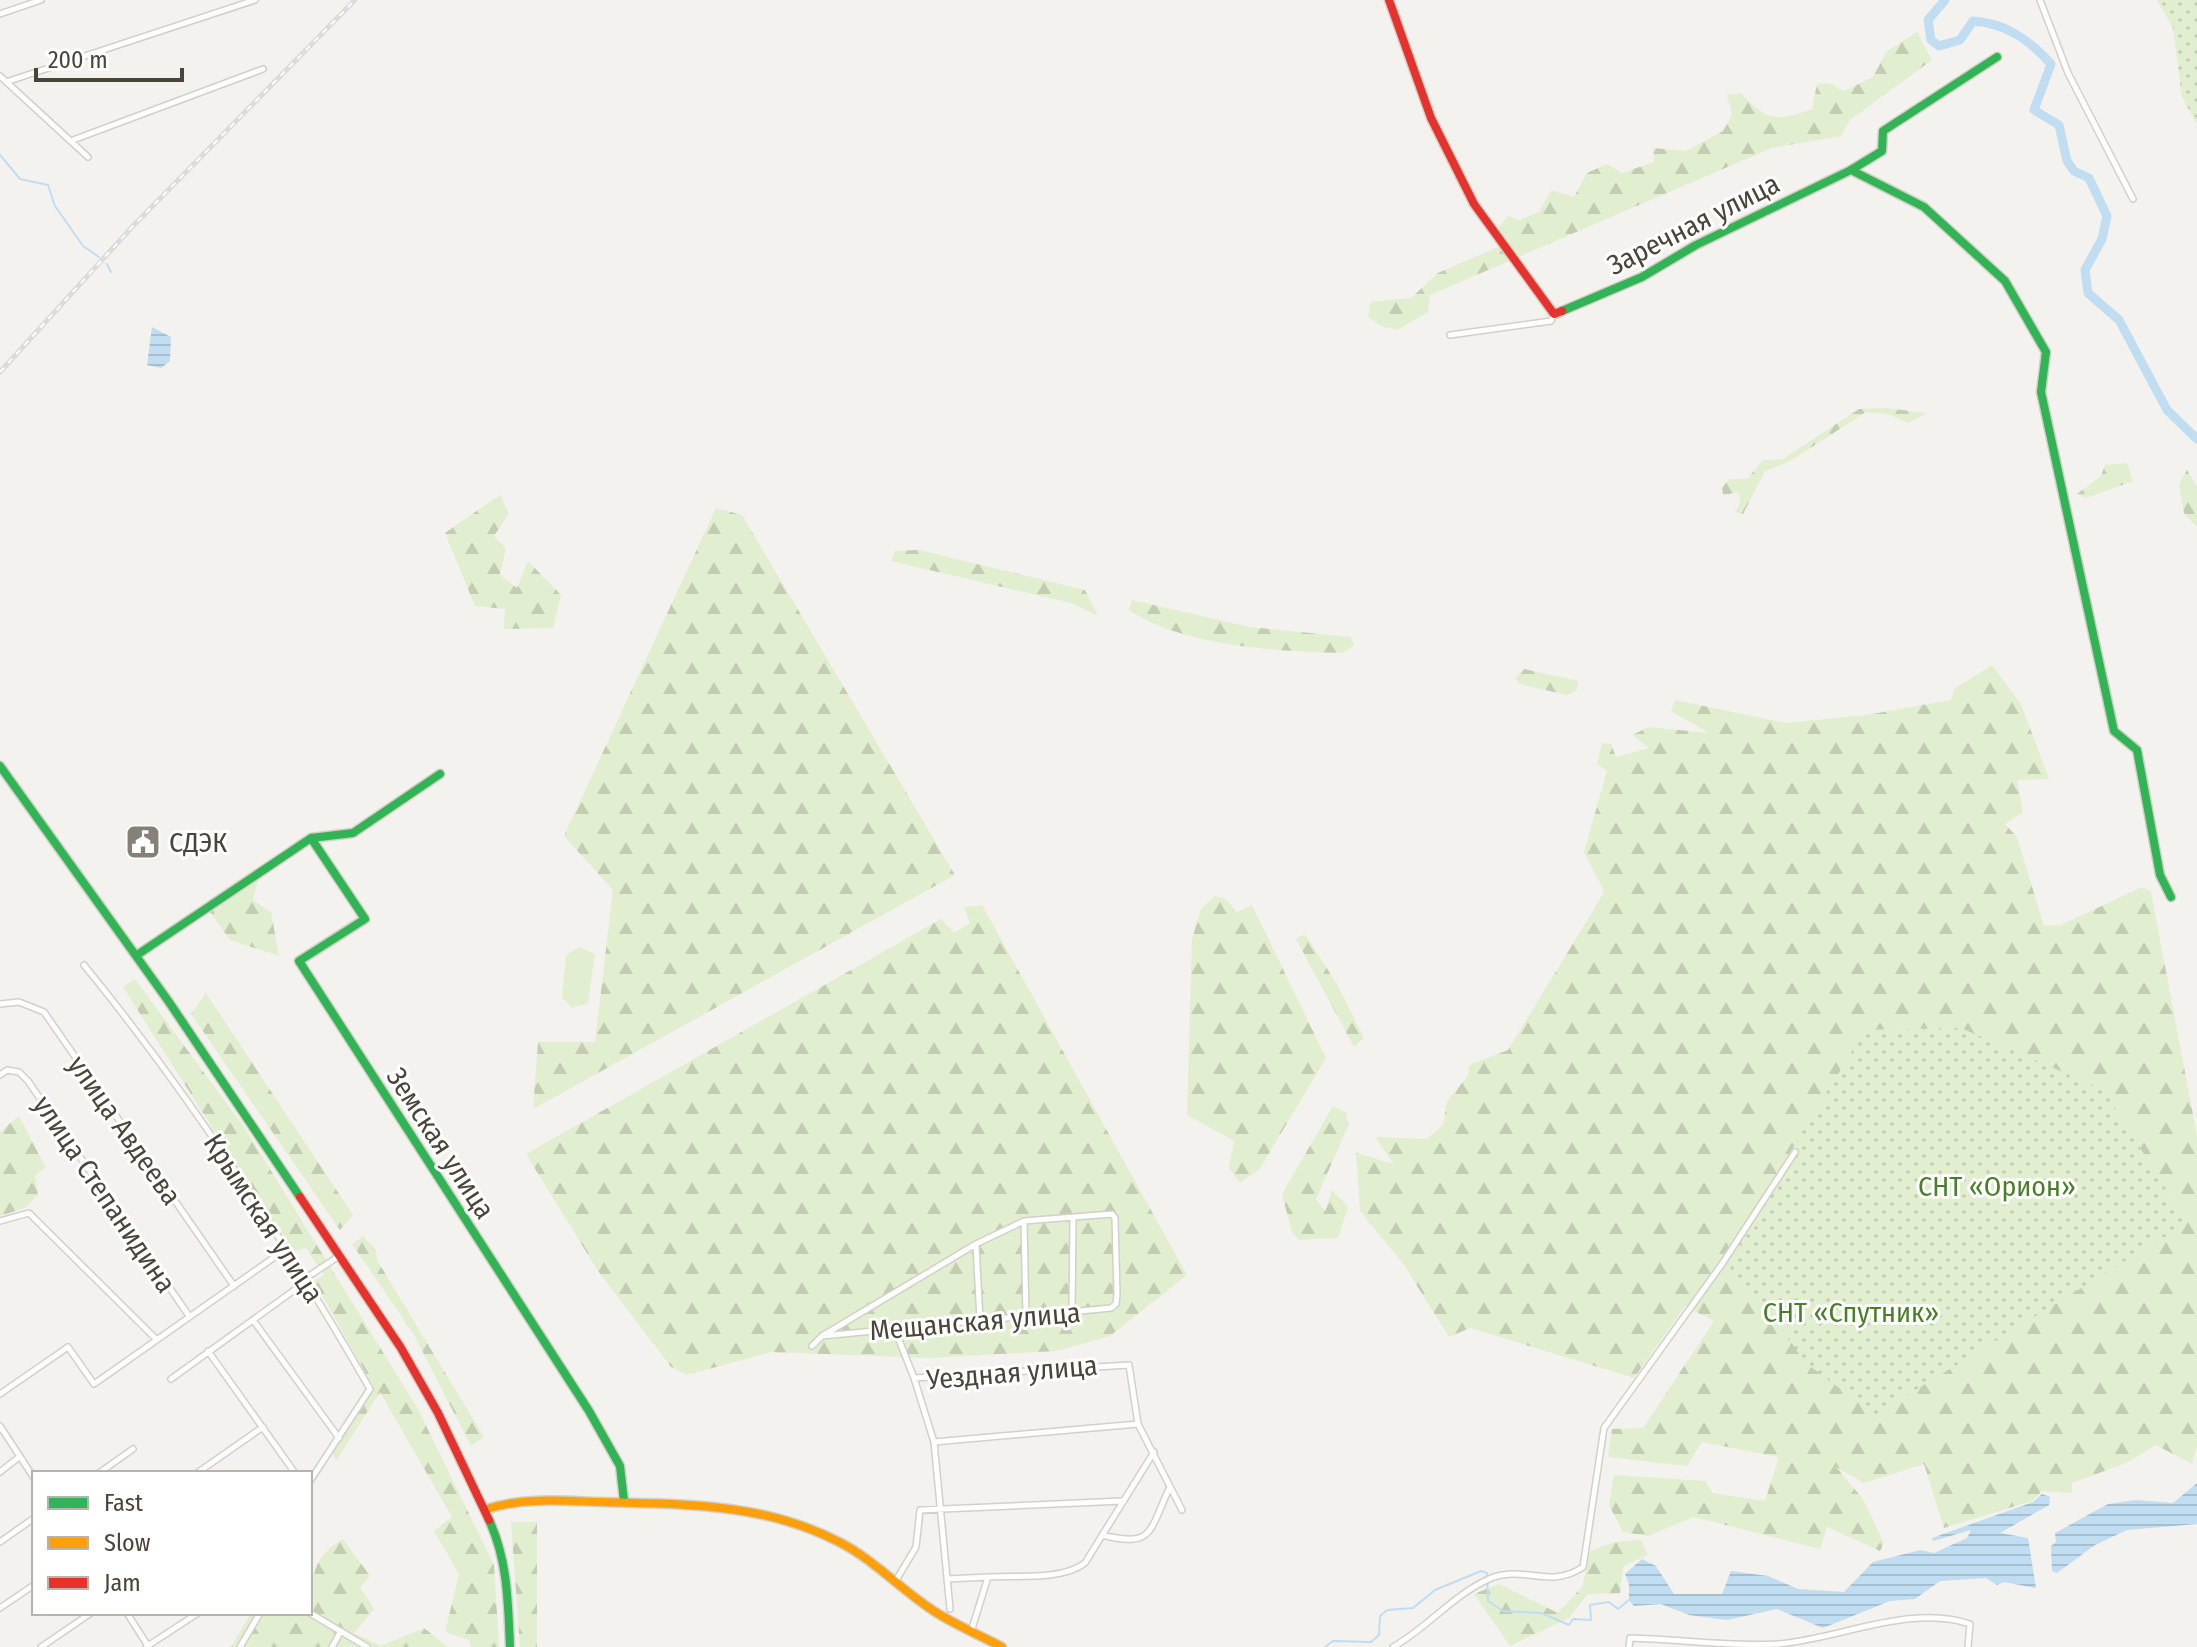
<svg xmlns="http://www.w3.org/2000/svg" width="2197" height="1647" font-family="'Fira Sans Condensed',sans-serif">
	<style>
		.forest { fill: url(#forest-firs); fill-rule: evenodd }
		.garden { fill: url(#garden-dots) }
		.pitch { fill: #e1eecf }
		.water { fill: url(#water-rules) }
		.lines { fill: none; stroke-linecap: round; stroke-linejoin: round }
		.stream { stroke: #c0ddf1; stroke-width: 2 }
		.river { stroke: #c0ddf1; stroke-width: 9 }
		.street-casing { stroke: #d2d0cb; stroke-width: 8 }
		.fast-casing { stroke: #d3cfc5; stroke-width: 11 }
		.slow-casing { stroke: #d3cfc5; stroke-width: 11 }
		.jam-casing { stroke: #d3cfc5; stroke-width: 11 }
		.street { stroke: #fdfdfc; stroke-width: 5 }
		.fast { stroke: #30b455; stroke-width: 8 }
		.slow { stroke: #ff9f0a; stroke-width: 8 }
		.jam { stroke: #e5322d; stroke-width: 8 }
		.rail-casing { stroke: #dbdbda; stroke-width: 5 }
		.rail { stroke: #fff; stroke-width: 2; stroke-dasharray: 6; stroke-linecap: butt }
		.labels { text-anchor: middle; stroke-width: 6; stroke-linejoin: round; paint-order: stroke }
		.street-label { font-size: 28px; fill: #4b4439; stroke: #fff }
		.poi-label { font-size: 28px; fill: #4b4439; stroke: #fff; text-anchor: start }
		.park-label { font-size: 28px; fill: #4a7f2a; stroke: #fff }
	</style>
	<defs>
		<pattern id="forest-firs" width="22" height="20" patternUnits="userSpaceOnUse" patternTransform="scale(2)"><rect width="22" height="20" fill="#e1eecf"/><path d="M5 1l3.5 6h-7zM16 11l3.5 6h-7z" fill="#c3cdb2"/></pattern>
		<pattern id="garden-dots" width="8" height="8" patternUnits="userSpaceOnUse" patternTransform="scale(2)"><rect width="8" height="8" fill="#e1eecf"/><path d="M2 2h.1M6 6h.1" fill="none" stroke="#c3cdb2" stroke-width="1.8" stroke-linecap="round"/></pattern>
		<pattern id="water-rules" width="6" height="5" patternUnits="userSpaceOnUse" patternTransform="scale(2)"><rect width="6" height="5" fill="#c0ddf1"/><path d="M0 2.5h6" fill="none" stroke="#a6bfcf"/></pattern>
	</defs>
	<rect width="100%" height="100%" fill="#f4f2ee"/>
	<!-- forest -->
	<path class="forest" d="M 1917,32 L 1932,60 L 1850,120 L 1841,136 L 1772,148 L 1430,295 L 1428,312 L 1397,330 L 1381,326 L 1368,317 L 1371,302 L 1411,298 L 1438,273 L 1507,243 L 1498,228 L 1508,216 L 1519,220 L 1539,212 L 1551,190 L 1574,197 L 1587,173 L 1607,164 L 1622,173 L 1654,162 L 1653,148 L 1686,151 L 1723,131 L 1732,115 L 1727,95 L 1741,93 C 1768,122 1776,122 1812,109 L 1817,84 L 1828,83 L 1844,91 L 1873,77 L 1887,51 Z
		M 1886,408 L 1927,413 L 1908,423 L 1888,414 L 1866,412 L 1792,460 L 1765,471 L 1743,514 L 1735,512 L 1740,503 L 1739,492 L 1723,495 L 1722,487 L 1730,479 L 1747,479 L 1763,460 L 1783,459 L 1859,409 Z
		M 2127,463 L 2133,481 L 2086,498 L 2077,494 L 2101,476 L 2105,465 Z
		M 2187,470 L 2197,487 L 2197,527 L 2184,513 L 2179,484 Z
		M 500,495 L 509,514 L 494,536 L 506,549 L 500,575 L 517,588 L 528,561 L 561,595 L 553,628 L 504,629 L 505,609 L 475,606 L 445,533 Z
		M 716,508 L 742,515 L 955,875 L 533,1109 L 538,1042 L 595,1042 L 613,890 L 564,836 Z
		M 919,550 L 1085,590 L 1098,616 L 1071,603 L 891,561 L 895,551 Z
		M 1132,600 L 1250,627 L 1351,637 L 1354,645 L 1343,653 C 1277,651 1185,647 1129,610 Z
		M 1992,665 L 2021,704 L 2049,779 L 2017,780 L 2023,812 L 2005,824 L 2017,837 L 2044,926 L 2061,925 L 2142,887 L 2151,892 L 2197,1136 L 2197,1446 L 2192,1464 L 2156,1445 L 2126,1463 L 2072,1483 L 2072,1493 L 2042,1491 L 2032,1501 L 1944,1528 L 1924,1464 L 1864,1483 L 1836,1467 L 1863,1499 L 1884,1543 L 1880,1551 L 1827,1527 L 1820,1549 L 1694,1517 L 1648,1536 L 1623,1532 L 1609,1505 L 1614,1475 L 1705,1481 L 1713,1493 L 1765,1501 L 1779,1457 L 1702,1442 L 1687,1466 L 1608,1457 L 1612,1429 L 1643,1428 L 1714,1321 L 1685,1306 L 1634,1378 L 1470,1328 L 1449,1337 L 1404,1265 L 1360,1211 L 1356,1153 L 1394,1164 L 1375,1137 L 1427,1139 L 1443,1125 L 1447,1101 L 1468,1076 L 1469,1065 L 1508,1050 L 1594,909 L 1604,891 L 1584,852 L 1607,771 L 1597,764 L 1602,743 L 1611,744 L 1616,757 L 1649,748 L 1632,735 L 1649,727 L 1709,733 L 1671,711 L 1675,700 L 1786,723 L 1866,715 L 1951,700 L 1954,689 ZM 1961,1028 L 1811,1120 L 1866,1030 Z
		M 1524,669 L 1579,681 L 1576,691 L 1567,695 L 1520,684 L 1515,678 Z
		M 258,880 L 253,900 L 271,912 L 279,956 L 230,940 L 210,912 Z
		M 1215,896 L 1226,899 L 1237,912 L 1252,905 L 1326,1058 L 1259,1170 L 1240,1183 L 1229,1168 L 1234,1141 L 1187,1115 L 1192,939 L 1201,909 Z
		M 982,905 L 1187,1275 L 1110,1336 L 1057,1351 L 928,1358 L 771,1352 L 687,1375 L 671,1367 L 598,1271 L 526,1154 L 941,919 L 954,933 L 970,923 L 964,907 Z
		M 1305,934 L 1337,984 L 1364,1038 L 1354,1047 L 1296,939 Z
		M 135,979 L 244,1127 L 418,1409 L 494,1565 L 499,1647 L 471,1647 L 469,1640 L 445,1632 L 459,1574 L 434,1531 L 452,1517 L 380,1392 L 336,1461 L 333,1453 L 373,1386 L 314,1281 L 324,1275 L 306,1248 L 291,1252 L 123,987 Z
		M 206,993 L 353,1215 L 340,1230 L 191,1014 Z
		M 1333,1106 L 1345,1112 L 1349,1124 L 1316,1199 L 1325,1211 L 1332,1190 L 1348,1207 L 1338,1238 L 1299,1240 L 1292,1232 L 1282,1194 Z
		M 19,1116 L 46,1168 L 35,1175 L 38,1195 L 25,1208 L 0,1216 L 0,1132 Z
		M 363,1236 L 376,1250 L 377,1260 L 484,1437 L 471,1446 L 413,1333 L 352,1244 Z
		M 511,1522 L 537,1522 L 537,1647 L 520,1647 Z
		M 343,1539 L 370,1576 L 360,1587 L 374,1609 L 354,1633 L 381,1646 L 424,1628 L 448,1647 L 231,1647 L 251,1613 L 310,1613 C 310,1582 313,1554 343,1539 Z
		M 1641,1540 L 1648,1555 L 1623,1566 L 1620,1593 L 1588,1594 L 1569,1618 L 1510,1646 L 1474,1594 L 1499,1584 L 1558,1613 L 1582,1587 L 1590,1551 L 1614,1542 Z"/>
	<!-- garden -->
	<path class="garden" d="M 2157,0 L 2197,0 L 2197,125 L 2182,97 L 2173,28 Z
		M 1961,1028 L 2104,1090 L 2187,1223 L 1875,1415 L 1811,1367 L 1724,1260 L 1865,1030 Z"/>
	<!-- pitch -->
	<path class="pitch" d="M 580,947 L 595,954 L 588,1003 L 572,1008 L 562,997 L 566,955 Z"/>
	<!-- water -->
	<path class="water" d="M 152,327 L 171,337 L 170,361 L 161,368 L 147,365 Z
		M 2197,1483 L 2197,1524 L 2127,1530 L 2095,1545 L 2057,1573 L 2052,1571 L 2051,1546 L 2056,1542 L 2055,1533 L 2108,1504 L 2136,1500 L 2173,1503 Z
		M 2042,1494 L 2050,1497 L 2049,1505 L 2000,1533 L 2028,1538 L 2036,1588 L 2004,1582 L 1997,1585 L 1986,1578 L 1940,1581 L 1915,1599 L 1890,1601 L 1823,1628 L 1777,1609 L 1727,1620 L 1689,1615 L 1661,1604 L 1634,1606 L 1629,1600 L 1629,1584 L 1625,1574 L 1642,1559 L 1656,1566 L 1674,1594 L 1722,1594 L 1731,1571 L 1768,1576 L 1798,1589 L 1844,1592 L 1873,1562 L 1920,1550 L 1934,1553 L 1967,1538 L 1971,1530 L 1933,1541 L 1932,1538 L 2033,1502 Z"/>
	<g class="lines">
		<!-- stream -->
		<path class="stream" d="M 0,155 L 20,179 L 48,185 L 55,206 L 83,246 L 99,257
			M 107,264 L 111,272
			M 1325,1647 L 1333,1641 L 1371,1642 L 1379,1635 L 1380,1616 L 1387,1610 L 1413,1608 L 1435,1590 L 1481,1571 L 1487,1573 L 1488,1601 L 1503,1611 L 1541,1613 L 1569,1625 L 1573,1619 L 1591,1620 L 1590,1605 L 1609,1602 L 1618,1609 L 1629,1600"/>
		<!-- river -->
		<path class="river" d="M 1945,0 L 1928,20 L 1931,40 L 1939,46 L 1960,40 L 1973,21 C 2006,23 2029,40 2051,64 L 2034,110 L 2059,125 L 2067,161 L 2074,171 L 2089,178 L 2107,216 L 2102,239 L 2085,270 L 2088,293 L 2119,320 L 2167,410 L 2197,439"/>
		<defs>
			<path id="street" d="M 2040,0 L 2068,73 L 2133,199
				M 0,14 L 41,0
				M 0,76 L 88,157
				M 6,82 L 255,0
				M 73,140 L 263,69
				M 1450,335 L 1551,321 L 1554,314
				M 84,965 C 192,1097 285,1241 370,1389 L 310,1481
				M 0,1004 L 19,1002 L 44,1012 L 234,1286
				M 0,1075 L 7,1070 L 19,1072 L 28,1081 L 189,1316
				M 0,1221 L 29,1213 L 156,1339
				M 1024,1221 L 1026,1316
				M 976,1245 L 980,1320
				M 306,1278 L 339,1256
				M 1072,1312 L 1073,1218
				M 253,1320 L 339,1438
				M 894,1327 L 914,1378
				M 812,1346 L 822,1336 L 976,1244 L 1024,1221 L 1112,1214 L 1115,1218 L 1117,1294 L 1116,1304 L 1111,1308 L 822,1336
				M 208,1351 L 295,1473
				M 171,1379 L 307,1281
				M 0,1394 L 68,1347 L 94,1384 L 286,1249
				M 0,1426 L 34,1478
				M 934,1442 L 1138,1424
				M 0,1472 L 19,1457
				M 99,1473 L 133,1449
				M 197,1473 L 263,1427
				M 1102,1535 C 1153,1548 1149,1532 1169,1489
				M 0,1542 L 34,1518
				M 947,1579 L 988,1577
				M 895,1582 L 916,1547 L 920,1510 L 1122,1501
				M 0,1608 L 34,1585
				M 950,1609 L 934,1442 L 914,1378 L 1129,1365 L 1138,1424 L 1182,1510
				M 127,1613 L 148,1646
				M 310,1613 L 367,1647
				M 971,1632 L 988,1577 C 1017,1575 1061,1581 1085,1563 L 1154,1452
				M 41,1647 L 91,1613
				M 146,1647 L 198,1613
				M 240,1647 L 260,1613
				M 332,1647 L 341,1631
				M 1393,1647 C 1427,1628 1453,1595 1489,1579 C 1524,1564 1549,1590 1583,1567 L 1604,1428 L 1722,1264 L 1795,1152
				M 1629,1647 L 1630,1638 C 1678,1639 1729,1647 1777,1644 C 1836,1640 1912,1603 1970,1624 L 1968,1647"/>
			<path id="fast" d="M 1851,170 L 1924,207 L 2005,281 L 2046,352 L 2041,392 L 2114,731 L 2137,750 L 2160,875 L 2171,897
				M 1562,311 L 1642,277 L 1696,245 L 1851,170 L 1882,151 L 1883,131 L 1997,57
				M 0,766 L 169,1002 L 300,1197
				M 311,838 L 365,919 L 299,961 L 589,1411 L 620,1466 L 624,1501
				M 137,955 L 311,838 L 353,833 L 440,774
				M 489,1520 C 508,1561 508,1603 510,1647"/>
			<path id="slow" d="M 487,1509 C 524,1497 563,1501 602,1502 C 684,1504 764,1503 839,1542 C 875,1560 903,1592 937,1613 C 958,1626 981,1636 1002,1647"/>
			<path id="jam" d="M 1389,0 L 1431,118 L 1474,204 L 1554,314 L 1562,311
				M 300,1197 L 401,1348 L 438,1413 L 489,1520"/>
		</defs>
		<!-- street casing -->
		<use href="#street" class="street-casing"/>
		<!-- fast casing -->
		<use href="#fast" class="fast-casing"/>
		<!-- slow casing -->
		<use href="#slow" class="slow-casing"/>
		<!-- jam casing -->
		<use href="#jam" class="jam-casing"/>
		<!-- street -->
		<use href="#street" class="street"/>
		<!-- fast -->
		<use href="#fast" class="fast"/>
		<!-- slow -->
		<use href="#slow" class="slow"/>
		<!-- jam -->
		<use href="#jam" class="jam"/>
		<defs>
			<path id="rail" d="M 0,372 L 133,226 L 355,0"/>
		</defs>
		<!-- rail casing -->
		<use href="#rail" class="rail-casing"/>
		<!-- rail -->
		<use href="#rail" class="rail"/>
	</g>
	<!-- icons -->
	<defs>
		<symbol id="civic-square" viewBox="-11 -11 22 22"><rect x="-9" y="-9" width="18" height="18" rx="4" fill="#868178" stroke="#fff"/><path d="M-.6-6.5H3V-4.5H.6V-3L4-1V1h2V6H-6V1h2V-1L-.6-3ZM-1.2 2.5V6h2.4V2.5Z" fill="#fff"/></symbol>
	</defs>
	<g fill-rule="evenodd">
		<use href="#civic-square" x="123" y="822" width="40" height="40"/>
	</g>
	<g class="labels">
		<!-- street labels -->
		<g class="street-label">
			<text transform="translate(1693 224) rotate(-27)" y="10">Заречная улица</text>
			<text transform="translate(125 1130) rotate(55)" y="10">улица Авдеева</text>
			<text transform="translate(441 1143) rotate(57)" y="10">Земская улица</text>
			<text transform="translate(105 1194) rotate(56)" y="10">улица Степанидина</text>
			<text transform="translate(264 1218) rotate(57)" y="10">Крымская улица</text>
			<text transform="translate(975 1321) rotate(-5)" y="10">Мещанская улица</text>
			<text transform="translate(1012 1372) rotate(-5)" y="10">Уездная улица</text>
		</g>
		<!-- poi labels -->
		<g class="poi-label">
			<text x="169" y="852">СДЭК</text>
		</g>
		<!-- park labels -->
		<g class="park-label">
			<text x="1997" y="1196">СНТ «Орион»</text>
			<text x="1851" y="1322">СНТ «Спутник»</text>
		</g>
	</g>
	<!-- legend -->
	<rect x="32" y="1471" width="280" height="144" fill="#ffffff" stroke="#b7b4b0" stroke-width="2"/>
	<rect x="48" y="1497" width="40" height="12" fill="#30b455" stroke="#b7b4b0" stroke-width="2"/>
	<text x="104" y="1511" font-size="24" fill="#4b4439">Fast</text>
	<rect x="48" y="1537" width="40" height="12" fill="#ff9f0a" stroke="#b7b4b0" stroke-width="2"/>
	<text x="104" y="1551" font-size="24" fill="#4b4439">Slow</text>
	<rect x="48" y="1577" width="40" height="12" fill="#e5322d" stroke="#b7b4b0" stroke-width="2"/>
	<text x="104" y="1591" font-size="24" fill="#4b4439">Jam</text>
	<!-- scale -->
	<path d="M36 68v12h146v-12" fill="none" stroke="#4b4439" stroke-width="4"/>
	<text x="48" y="68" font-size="24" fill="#4b4439" stroke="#ffffff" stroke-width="6" paint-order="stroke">200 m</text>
</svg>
